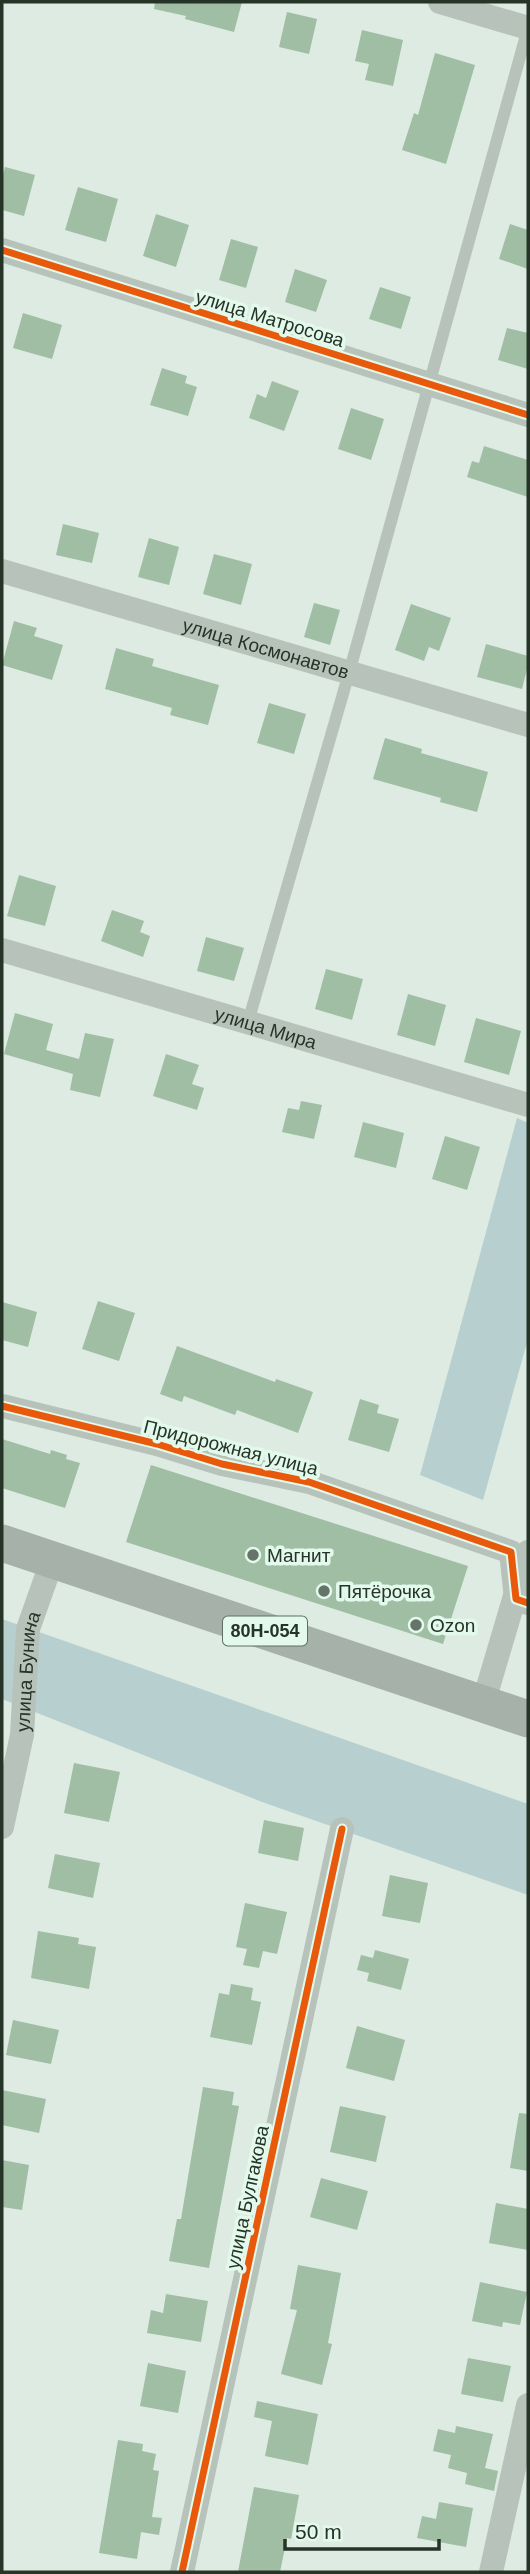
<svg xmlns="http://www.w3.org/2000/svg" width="530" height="2574" font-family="Helvetica,sans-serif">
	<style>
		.green { fill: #b7d0cf }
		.building { fill: #9fbea3 }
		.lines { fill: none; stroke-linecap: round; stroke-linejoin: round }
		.lane { stroke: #b7c3ba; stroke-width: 12 }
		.street { stroke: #b7c3ba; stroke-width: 24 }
		.primary { stroke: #a6b2a9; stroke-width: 37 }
		.cycleway-casing { stroke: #e3f9eb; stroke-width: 11 }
		.cycleway { stroke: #e8590c; stroke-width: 7 }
		.poi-dot { fill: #657468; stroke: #e3f9eb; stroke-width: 2.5 }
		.labels { text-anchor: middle; stroke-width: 7; stroke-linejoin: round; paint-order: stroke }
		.shield { fill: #e3f9eb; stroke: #5e6f62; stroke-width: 2 }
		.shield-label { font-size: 18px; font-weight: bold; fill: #253427 }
		.street-label { font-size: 19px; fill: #253427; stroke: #e3f9eb }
		.poi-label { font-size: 19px; fill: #253427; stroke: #e3f9eb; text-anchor: start }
	</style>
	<rect width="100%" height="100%" fill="#ddebe2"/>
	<!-- green -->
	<path class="green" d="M 517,1118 L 528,1123 L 528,1339 L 483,1500 L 420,1475 Z
		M 2,1619 L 528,1804 L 528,1895 L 262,1802 L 2,1699 Z"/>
	<!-- building -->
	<path class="building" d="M 155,2 L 242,2 L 234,32 L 185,19 L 186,16 L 154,9 Z
		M 287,12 L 317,19 L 309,54 L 279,47 Z
		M 362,30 L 403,40 L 393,86 L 365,80 L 369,64 L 355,61 Z
		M 435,53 L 475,65 L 446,164 L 402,150 L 414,113 L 418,115 Z
		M 5,167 L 35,175 L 24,216 L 2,210 L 2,178 Z
		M 78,187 L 118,199 L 106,242 L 65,230 Z
		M 156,214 L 189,225 L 176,267 L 143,256 Z
		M 510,224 L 528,230 L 528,269 L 499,259 Z
		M 231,239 L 258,247 L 246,288 L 219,280 Z
		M 295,269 L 327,280 L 316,312 L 285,302 Z
		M 380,287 L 411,297 L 401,329 L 369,319 Z
		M 23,313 L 62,325 L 52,359 L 13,348 Z
		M 507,328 L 528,333 L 528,369 L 498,360 Z
		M 162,368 L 187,376 L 185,383 L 197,387 L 188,416 L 150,405 Z
		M 272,381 L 299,391 L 284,431 L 249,418 L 257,394 L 266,398 Z
		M 351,408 L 384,419 L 371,460 L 338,449 Z
		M 484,446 L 528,460 L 528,497 L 467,477 L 472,461 L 479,463 Z
		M 63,524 L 99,533 L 92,563 L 56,555 Z
		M 149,538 L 179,547 L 169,585 L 138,577 Z
		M 214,554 L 252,564 L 241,605 L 203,594 Z
		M 314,603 L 340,610 L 330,645 L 304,637 Z
		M 411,604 L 451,618 L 439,651 L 429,647 L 424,661 L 395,650 Z
		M 14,621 L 37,628 L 34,636 L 63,645 L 52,680 L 2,665 Z
		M 486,644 L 528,656 L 528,665 L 522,689 L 477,677 Z
		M 116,648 L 154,659 L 152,666 L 219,685 L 208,725 L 170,715 L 172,708 L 105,689 Z
		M 269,703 L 306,714 L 294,754 L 257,743 Z
		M 385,738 L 422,749 L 421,753 L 488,772 L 477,812 L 440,802 L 441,798 L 373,779 Z
		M 19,875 L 56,886 L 45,926 L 7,916 Z
		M 112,910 L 144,921 L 140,932 L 150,936 L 143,957 L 101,941 Z
		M 206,937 L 244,948 L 234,981 L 197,971 Z
		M 326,969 L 363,979 L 352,1020 L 315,1009 Z
		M 408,994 L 446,1005 L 435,1046 L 397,1035 Z
		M 15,1013 L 53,1024 L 46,1050 L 79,1059 L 85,1033 L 114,1039 L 100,1097 L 70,1090 L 73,1074 L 4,1054 Z
		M 476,1018 L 521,1031 L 509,1075 L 464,1062 Z
		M 166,1054 L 199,1065 L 192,1084 L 204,1088 L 197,1110 L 153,1096 Z
		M 301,1101 L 322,1105 L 314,1139 L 282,1132 L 288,1108 L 299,1110 Z
		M 363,1122 L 404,1133 L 396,1168 L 354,1157 Z
		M 445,1136 L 480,1147 L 467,1190 L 432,1179 Z
		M 98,1301 L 135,1313 L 119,1361 L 82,1349 Z
		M 2,1302 L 37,1312 L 28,1347 L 2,1340 Z
		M 177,1346 L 275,1382 L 276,1379 L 313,1392 L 298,1433 L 237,1410 L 235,1415 L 184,1396 L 182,1402 L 160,1394 Z
		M 360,1399 L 379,1405 L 377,1413 L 399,1419 L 389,1452 L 348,1440 Z
		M 2,1439 L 50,1454 L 51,1450 L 67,1455 L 66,1459 L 80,1463 L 65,1508 L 2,1488 Z
		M 151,1465 L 468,1566 L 443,1644 L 126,1542 Z
		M 74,1763 L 120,1772 L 109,1822 L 64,1813 Z
		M 264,1820 L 304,1828 L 298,1861 L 258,1853 Z
		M 55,1854 L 100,1863 L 93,1898 L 48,1888 Z
		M 390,1875 L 428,1883 L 420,1923 L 382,1916 Z
		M 245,1903 L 287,1912 L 277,1954 L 263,1951 L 259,1968 L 243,1965 L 247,1949 L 236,1947 Z
		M 38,1931 L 79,1938 L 78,1944 L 96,1947 L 89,1989 L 31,1978 Z
		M 375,1950 L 409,1959 L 401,1990 L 367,1981 L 369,1973 L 357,1970 L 361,1955 L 373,1958 Z
		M 231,1984 L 253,1988 L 251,2000 L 261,2002 L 252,2045 L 210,2037 L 219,1993 L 229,1995 Z
		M 13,2020 L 59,2030 L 51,2064 L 6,2055 Z
		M 357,2026 L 405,2040 L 394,2081 L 346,2068 Z
		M 203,2087 L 234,2092 L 232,2105 L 239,2106 L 209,2268 L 169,2261 L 177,2219 L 181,2219 Z
		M 2,2090 L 46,2099 L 39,2133 L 2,2125 Z
		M 340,2106 L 386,2116 L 376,2162 L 330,2152 Z
		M 519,2113 L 528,2114 L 528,2171 L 510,2168 Z
		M 2,2160 L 29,2165 L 22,2210 L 2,2207 Z
		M 321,2178 L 368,2191 L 357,2230 L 310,2217 Z
		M 496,2203 L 528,2209 L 528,2250 L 489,2243 Z
		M 298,2265 L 341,2273 L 328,2343 L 332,2344 L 322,2385 L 281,2374 L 297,2310 L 290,2309 Z
		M 480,2282 L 527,2292 L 520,2325 L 503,2322 L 502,2327 L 472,2321 Z
		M 166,2294 L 208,2301 L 201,2342 L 147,2333 L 151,2310 L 163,2313 Z
		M 468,2358 L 511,2366 L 503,2402 L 461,2394 Z
		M 148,2363 L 186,2371 L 178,2413 L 140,2406 Z
		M 257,2401 L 318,2414 L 308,2465 L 265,2456 L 272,2421 L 254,2417 Z
		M 456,2426 L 493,2434 L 485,2468 L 498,2471 L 494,2491 L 465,2484 L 467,2473 L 448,2468 L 451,2455 L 433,2451 L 438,2429 L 455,2433 Z
		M 118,2440 L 143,2444 L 142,2451 L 156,2454 L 153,2470 L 159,2471 L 152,2517 L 162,2518 L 159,2535 L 141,2532 L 137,2559 L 99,2553 Z
		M 254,2487 L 299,2495 L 291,2539 L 287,2538 L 280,2572 L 238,2572 Z
		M 439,2502 L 473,2508 L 466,2547 L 417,2538 L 422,2516 L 436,2519 Z"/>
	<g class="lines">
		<!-- lane -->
		<path class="lane" d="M 248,1022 L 349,673 L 528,28"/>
		<!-- street -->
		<g class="street">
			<path d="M 440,2 L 528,28"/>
			<path d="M 2,250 L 528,415"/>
			<path id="s1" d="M 2,571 L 528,725"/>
			<path id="s2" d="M 2,950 L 528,1105"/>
			<path d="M 2,1406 L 157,1444 L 222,1464 L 309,1482 L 511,1552 L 516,1599 L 528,1603"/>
			<path d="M 483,1704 L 528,1552"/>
			<path id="s3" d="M 2,1827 L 22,1735 L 28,1629 L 52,1561"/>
			<path d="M 182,2572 L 342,1829"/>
			<path d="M 491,2572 L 528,2405"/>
		</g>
		<!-- primary -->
		<path class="primary" d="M 2,1543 L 528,1719"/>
		<defs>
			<path id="cycleway" d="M 2,250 L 528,415
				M 2,1406 L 157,1444 L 222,1464 L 309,1482 L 511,1552 L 516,1599 L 528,1603
				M 182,2572 L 342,1829"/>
		</defs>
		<!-- cycleway casing -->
		<use href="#cycleway" class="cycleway-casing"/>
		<!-- cycleway -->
		<use href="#cycleway" class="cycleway"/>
	</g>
	<!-- markers -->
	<g class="poi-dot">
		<circle cx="253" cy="1555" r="7"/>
		<circle cx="324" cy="1591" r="7"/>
		<circle cx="416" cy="1625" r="7"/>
	</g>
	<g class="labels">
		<!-- shield labels -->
		<rect class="shield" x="223" y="1616.5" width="84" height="29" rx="5"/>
		<g class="shield-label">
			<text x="265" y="1637">80Н-054</text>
		</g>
		<!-- street labels -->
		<g class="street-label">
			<text transform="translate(270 318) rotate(17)" y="7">улица Матросова</text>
			<text dy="7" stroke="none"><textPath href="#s1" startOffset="275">улица Космонавтов</textPath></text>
			<text dy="7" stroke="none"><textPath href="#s2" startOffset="275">улица Мира</textPath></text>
			<text transform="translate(231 1447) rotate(14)" y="7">Придорожная улица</text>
			<text dy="7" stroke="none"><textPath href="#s3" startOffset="158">улица Бунина</textPath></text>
			<text transform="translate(247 2197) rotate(-78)" y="7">улица Булгакова</text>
		</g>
		<!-- poi labels -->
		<g class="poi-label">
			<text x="267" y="1562">Магнит</text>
			<text x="338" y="1598">Пятёрочка</text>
			<text x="430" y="1632">Ozon</text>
		</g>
	</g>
	<!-- border -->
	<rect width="530" height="2574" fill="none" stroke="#253427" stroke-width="7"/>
	<!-- scale -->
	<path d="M285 2539v10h154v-10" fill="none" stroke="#253427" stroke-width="3.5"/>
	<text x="295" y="2539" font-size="21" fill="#253427" stroke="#e3f9eb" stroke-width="5" paint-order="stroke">50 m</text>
</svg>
